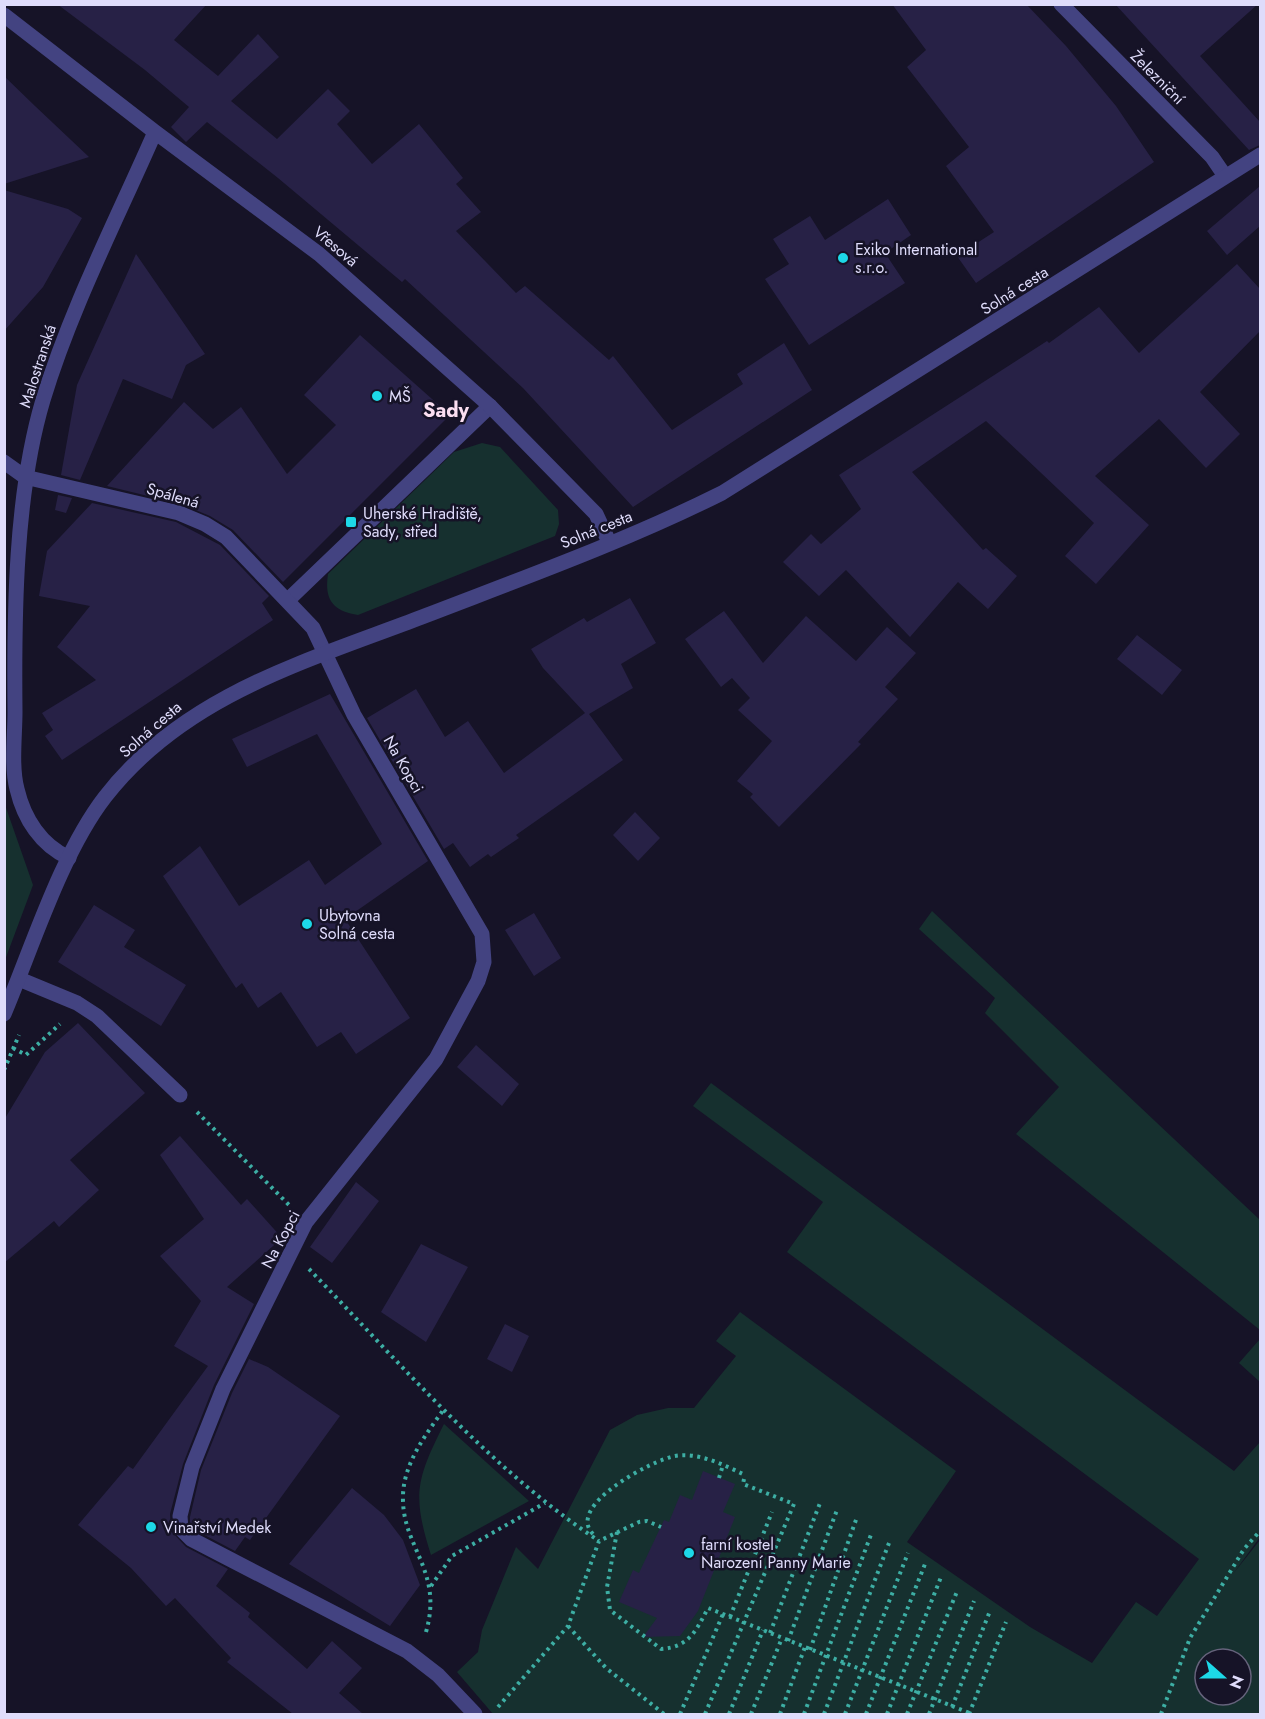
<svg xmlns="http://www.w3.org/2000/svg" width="1265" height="1719" font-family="Jost,sans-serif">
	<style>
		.green { fill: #16302f; fill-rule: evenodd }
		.building { fill: #272146 }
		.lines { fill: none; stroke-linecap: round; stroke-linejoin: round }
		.path { stroke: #3daea4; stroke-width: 4; stroke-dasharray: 3 4.5; stroke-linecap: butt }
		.service { stroke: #434381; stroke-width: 15 }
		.minor { stroke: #434381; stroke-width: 15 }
		.tertiary { stroke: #434381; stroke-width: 15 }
		.poi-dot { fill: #1dd8e7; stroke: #161327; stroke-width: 2 }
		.labels { text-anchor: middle; stroke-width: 5; stroke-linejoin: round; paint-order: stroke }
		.street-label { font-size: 16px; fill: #dfdcfb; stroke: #161327 }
		.poi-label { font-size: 16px; fill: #dfdcfb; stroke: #161327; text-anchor: start }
		.quarter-label { font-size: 20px; font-weight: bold; fill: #fbdef1; stroke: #161327 }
	</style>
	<rect width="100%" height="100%" fill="#161327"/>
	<!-- green -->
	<path class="green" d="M 482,443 L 500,447 L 558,510 L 559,524 L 555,536 L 358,615 C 333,611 324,600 328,574 L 454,452 Z
		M 4,802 L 33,885 L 5,960 L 4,960 Z
		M 932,911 L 1260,1220 L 1260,1330 L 1016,1134 L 1059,1087 L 985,1013 L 995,998 L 919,929 Z
		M 711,1083 L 1234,1471 L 1260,1442 L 1260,1537 L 1233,1574 L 1260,1540 L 1260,1714 L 493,1714 L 457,1672 L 478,1652 L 482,1630 L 516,1547 L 538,1569 L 610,1430 L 637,1415 L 668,1408 L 694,1408 L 736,1356 L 716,1341 L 740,1312 L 956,1471 L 907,1542 L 1030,1627 L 1092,1663 L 1136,1602 L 1157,1616 L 1199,1559 L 787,1252 L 823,1202 L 693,1106 ZM 1205,1659 L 1241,1659 L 1241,1695 L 1205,1695 Z
		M 1260,1339 L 1260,1382 L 1239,1363 Z
		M 444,1424 L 529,1501 L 431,1555 C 412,1495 416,1480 444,1424 Z"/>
	<!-- building -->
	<path class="building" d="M 57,4 L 207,4 L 174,40 L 218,76 L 258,34 L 279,57 L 231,101 L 277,139 L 328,89 L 350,111 L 337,124 L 372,164 L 419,124 L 463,178 L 456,184 L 481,212 L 456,231 L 516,293 L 525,286 L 609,360 L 613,356 L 672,430 L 743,384 L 737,374 L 784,343 L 812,390 L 633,507 L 523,388 L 405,279 L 402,282 L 278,178 L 207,122 L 186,142 L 171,127 L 189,107 L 145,70 Z
		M 892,4 L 1026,4 L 1066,46 L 1116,106 L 1154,162 L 976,283 L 957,256 L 994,232 L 946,166 L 969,147 L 907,67 L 926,50 Z
		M 1115,4 L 1258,4 L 1200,56 L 1260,122 L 1260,145 L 1249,150 Z
		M 4,76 L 35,106 L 89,157 L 4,184 Z
		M 1260,186 L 1260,226 L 1227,255 L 1207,231 Z
		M 4,190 L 68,209 L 82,218 L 43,287 L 4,331 Z
		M 888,199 L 911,235 L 885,253 L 905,283 L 809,345 L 765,279 L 789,264 L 773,239 L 810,216 L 825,240 Z
		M 136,254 L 205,354 L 186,365 L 172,399 L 123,379 L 80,480 L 61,475 L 77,385 Z
		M 1237,264 L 1260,289 L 1260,331 L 1200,392 L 1240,434 L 1206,468 L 1159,419 L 1095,476 L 1149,525 L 1096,584 L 1065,556 L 1094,523 L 986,421 L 912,472 L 983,550 L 986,548 L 1017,576 L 988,609 L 958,582 L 910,637 L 846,570 L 819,596 L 783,562 L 811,534 L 821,544 L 861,509 L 839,475 L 1047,341 L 1049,343 L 1099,307 L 1139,353 Z
		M 360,335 L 450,415 L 283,582 L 233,530 L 210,516 L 181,504 L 107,486 L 184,402 L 213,429 L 241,407 L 287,474 L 336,425 L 304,395 Z
		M 58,495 L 72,498 L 66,513 L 55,510 Z
		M 92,503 L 176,522 L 220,545 L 269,596 L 262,603 L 273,620 L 62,760 L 45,736 L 53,730 L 42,713 L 96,680 L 57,647 L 90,606 L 39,596 L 47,551 Z
		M 630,598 L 656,643 L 621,664 L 633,688 L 589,714 L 623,760 L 516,835 L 519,838 L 491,857 L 488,854 L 470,867 L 453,843 L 444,849 L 367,718 L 416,689 L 445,737 L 468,721 L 504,773 L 585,713 L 543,668 L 531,649 L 584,618 L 587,622 Z
		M 724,611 L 763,663 L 806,616 L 856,661 L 887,627 L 916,653 L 885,687 L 898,699 L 858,742 L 861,744 L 779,827 L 750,797 L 753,794 L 737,781 L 772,741 L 738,710 L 750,698 L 732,678 L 721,687 L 685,639 Z
		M 1137,635 L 1182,670 L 1162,695 L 1117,659 Z
		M 330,694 L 428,861 L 345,919 L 410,1018 L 356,1054 L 341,1032 L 317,1047 L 281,992 L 258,1008 L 242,983 L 236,988 L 163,876 L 200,846 L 239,906 L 309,860 L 325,885 L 382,844 L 317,734 L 247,767 L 232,739 Z
		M 635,812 L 660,838 L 638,861 L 613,835 Z
		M 94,905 L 135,930 L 124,947 L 186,985 L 161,1026 L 58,962 Z
		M 534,913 L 561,958 L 534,976 L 505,930 Z
		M 78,1023 L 145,1093 L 70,1160 L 99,1190 L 59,1227 L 54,1221 L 4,1263 L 4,1120 L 45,1052 Z
		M 476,1045 L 519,1084 L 502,1106 L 457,1067 Z
		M 180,1136 L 241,1205 L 247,1199 L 282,1238 L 227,1287 L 254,1304 L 214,1385 L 183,1464 L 170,1514 L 171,1531 L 186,1547 L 228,1569 L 216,1586 L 250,1613 L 248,1617 L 307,1669 L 332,1641 L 362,1668 L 339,1693 L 363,1714 L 293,1714 L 227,1662 L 231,1658 L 175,1598 L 166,1606 L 131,1568 L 78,1525 L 128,1466 L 133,1469 L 208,1366 L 174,1346 L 201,1301 L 160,1256 L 204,1219 L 160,1155 Z
		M 356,1182 L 379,1201 L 332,1263 L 310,1247 Z
		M 421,1244 L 468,1267 L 426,1342 L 381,1312 Z
		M 505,1324 L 529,1336 L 512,1372 L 487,1359 Z
		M 249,1359 L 268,1367 L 340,1416 L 250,1540 L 245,1537 L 235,1551 L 197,1531 L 190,1525 L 190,1517 L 201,1470 L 232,1393 Z
		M 703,1471 L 735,1484 L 723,1512 L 735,1517 L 698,1611 L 680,1636 L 643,1637 L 657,1618 L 619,1602 L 633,1570 L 639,1573 L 664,1520 L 669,1522 L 680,1495 L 692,1500 Z
		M 352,1488 L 384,1515 L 403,1540 L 420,1585 L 390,1626 L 289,1564 Z"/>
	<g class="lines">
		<!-- path -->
		<path class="path" d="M 13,1048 L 26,1055 L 60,1024
			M 4,1070 L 19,1035
			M 197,1112 L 289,1205
			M 309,1269 C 401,1364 489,1468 599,1541
			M 719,1478 L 723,1465
			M 617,1532 L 607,1587 L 610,1610 L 661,1649 C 689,1647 696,1631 708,1608 L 972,1714
			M 593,1534 C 565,1506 652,1460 675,1456 C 699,1452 724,1465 745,1475
			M 431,1586 L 452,1556 L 545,1503
			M 730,1617 L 772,1512
			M 568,1626 L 606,1668 L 664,1714
			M 426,1632 C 444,1570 401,1547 403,1495 C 404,1463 426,1434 444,1409
			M 770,1633 L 820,1503
			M 788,1641 L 837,1510
			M 810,1650 L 857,1517
			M 498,1707 L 568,1626 L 599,1541 L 639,1522 L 647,1521 L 661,1527
			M 952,1707 L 990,1611
			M 680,1714 L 723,1614
			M 705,1714 L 794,1504 L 743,1484 L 744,1479
			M 729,1714 L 763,1630
			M 751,1714 L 782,1638
			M 780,1714 L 805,1647
			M 804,1714 L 872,1532
			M 824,1714 L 889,1543
			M 845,1714 L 908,1553
			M 866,1714 L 925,1564
			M 887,1714 L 941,1577
			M 907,1714 L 958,1589
			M 929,1714 L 974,1601
			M 969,1714 L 1006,1622
			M 1161,1714 L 1190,1638 L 1244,1549 L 1260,1531"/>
		<!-- service -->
		<path class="service" d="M 288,600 L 490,406"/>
		<!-- minor -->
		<path class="minor" d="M 1061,4 L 1212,157 L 1225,176
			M 4,15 L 155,132 L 319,254 L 490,406 L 596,514 L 609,542
			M 4,462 L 25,477 L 179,513 L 205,524 L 226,537 L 313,628 L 354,715 L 482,934 L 484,962 L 478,981 L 436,1059 L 306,1222 L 223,1389 L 192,1467 L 180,1516 L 181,1529 L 191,1539 L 407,1651 L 438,1675 L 475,1714
			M 69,858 C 41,845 24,819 17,789 C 11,766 15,736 15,712 C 14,614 15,494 43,400 C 71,308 116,221 155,132
			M 19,979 L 77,1003 L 97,1016 L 180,1095"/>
		<!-- tertiary -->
		<path class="tertiary" d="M 4,1014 C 32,948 61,854 105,797 C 184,695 307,661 422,617 C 523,578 626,541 722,493 L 1260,155"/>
	</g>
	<!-- markers -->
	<g class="poi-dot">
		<circle cx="843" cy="258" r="6"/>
		<circle cx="377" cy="396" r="6"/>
		<rect x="345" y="516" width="12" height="12" rx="3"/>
		<circle cx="307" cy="924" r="6"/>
		<circle cx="151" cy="1527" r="6"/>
		<circle cx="689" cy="1553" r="6"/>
	</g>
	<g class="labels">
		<!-- street labels -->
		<g class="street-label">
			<text transform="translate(1158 77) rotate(45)" y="6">Železniční</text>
			<text transform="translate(336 246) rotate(40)" y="6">Vřesová</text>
			<text transform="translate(1014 290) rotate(-32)" y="6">Solná cesta</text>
			<text transform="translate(37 366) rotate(-72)" y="6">Malostranská</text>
			<text transform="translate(173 495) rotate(16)" y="6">Spálená</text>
			<text transform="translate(596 529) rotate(-22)" y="6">Solná cesta</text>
			<text transform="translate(150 729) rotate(-41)" y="6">Solná cesta</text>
			<text transform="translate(404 764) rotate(60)" y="6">Na Kopci</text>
			<text transform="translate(280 1239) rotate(-62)" y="6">Na Kopci</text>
		</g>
		<!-- poi labels -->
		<g class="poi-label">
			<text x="855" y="255">Exiko International<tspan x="855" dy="18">s.r.o.</tspan></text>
			<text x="389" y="402">MŠ</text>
			<text x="363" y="519">Uherské Hradiště,<tspan x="363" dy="18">Sady, střed</tspan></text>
			<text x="319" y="921">Ubytovna<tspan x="319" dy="18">Solná cesta</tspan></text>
			<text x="163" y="1533">Vinařství Medek</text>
			<text x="701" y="1550">farní kostel<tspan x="701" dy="18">Narození Panny Marie</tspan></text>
		</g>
		<!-- quarter labels -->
		<g class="quarter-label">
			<text x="446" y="417">Sady</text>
		</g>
	</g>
	<!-- border -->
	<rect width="1265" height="1719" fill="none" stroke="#dfdcfb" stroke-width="12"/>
	<!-- north arrow -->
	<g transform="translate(1223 1677) rotate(111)"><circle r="28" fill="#161327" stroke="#66637c" stroke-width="1.5"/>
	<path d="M0-4.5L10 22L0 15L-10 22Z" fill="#1dd8e7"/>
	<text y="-9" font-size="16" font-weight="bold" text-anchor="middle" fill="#dfdcfb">N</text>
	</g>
</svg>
